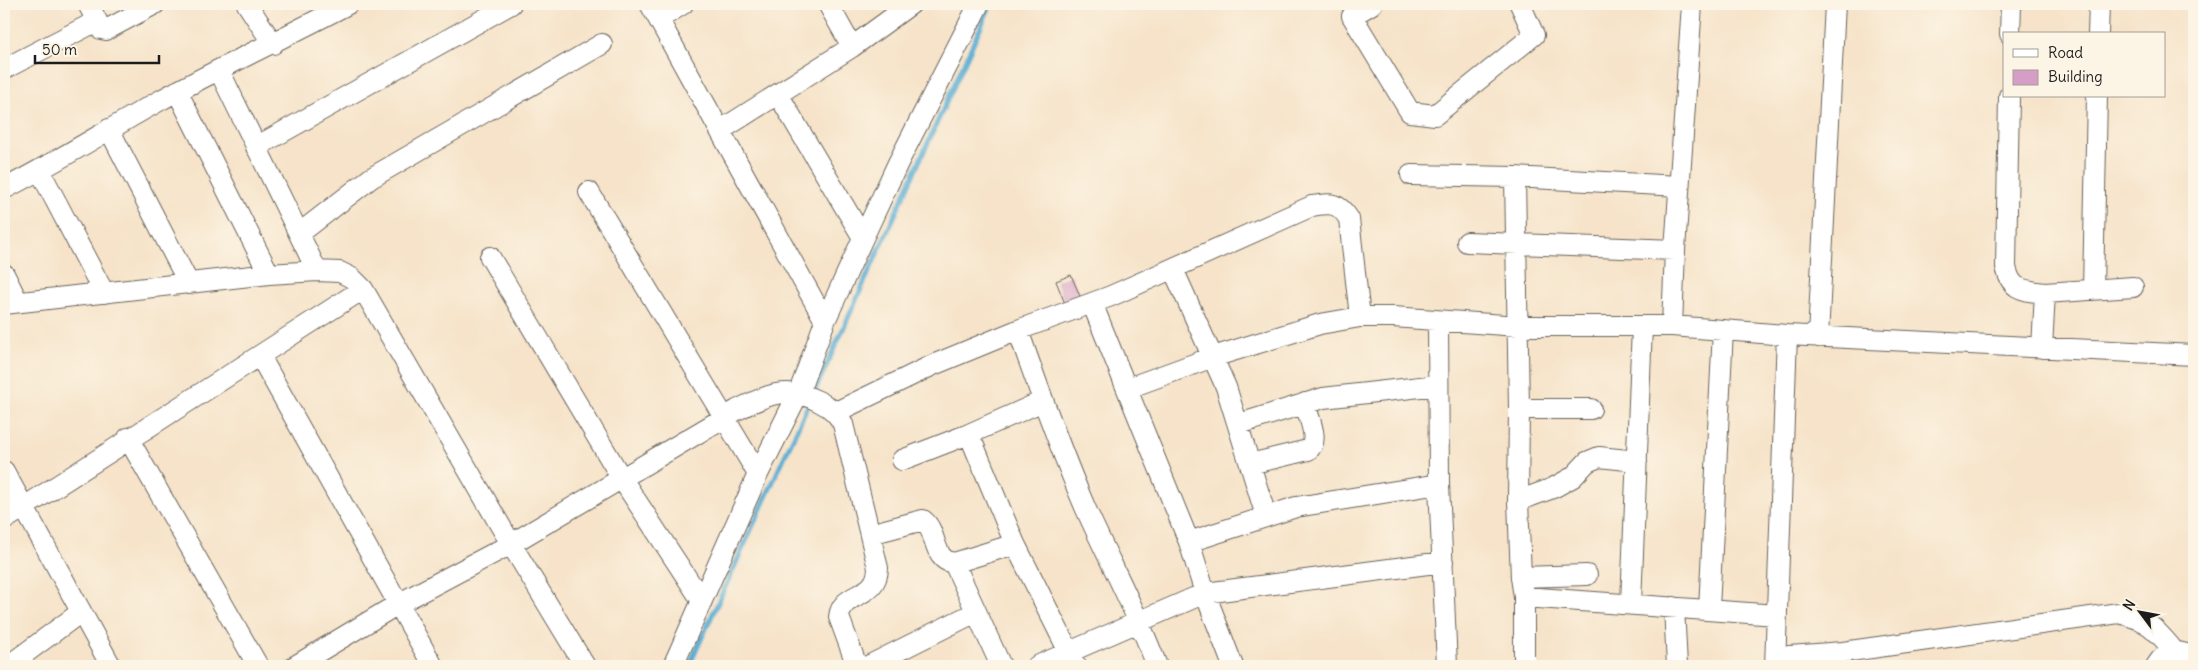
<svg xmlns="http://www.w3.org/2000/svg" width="2198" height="670" font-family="Delius,sans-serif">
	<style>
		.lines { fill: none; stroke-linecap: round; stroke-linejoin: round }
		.stream { stroke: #58add4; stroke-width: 5 }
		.building { fill: #d69ec6 }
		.minor-casing { stroke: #686259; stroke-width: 22 }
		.minor { stroke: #fff; stroke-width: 20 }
	</style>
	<rect width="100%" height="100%" fill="#fcf5e5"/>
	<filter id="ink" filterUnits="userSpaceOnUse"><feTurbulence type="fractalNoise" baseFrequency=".02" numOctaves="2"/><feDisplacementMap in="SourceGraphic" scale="10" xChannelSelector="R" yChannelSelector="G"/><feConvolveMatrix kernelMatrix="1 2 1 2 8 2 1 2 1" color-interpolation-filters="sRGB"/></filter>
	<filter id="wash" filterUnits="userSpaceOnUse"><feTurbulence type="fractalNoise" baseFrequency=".0096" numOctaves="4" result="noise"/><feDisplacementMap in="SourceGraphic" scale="20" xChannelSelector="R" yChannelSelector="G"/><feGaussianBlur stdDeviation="1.12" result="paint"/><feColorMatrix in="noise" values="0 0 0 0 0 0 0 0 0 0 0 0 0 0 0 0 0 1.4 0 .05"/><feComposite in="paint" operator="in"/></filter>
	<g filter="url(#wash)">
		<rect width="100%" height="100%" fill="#f6e3c9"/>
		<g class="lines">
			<!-- stream -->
			<path class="stream" d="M 813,395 L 991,4
				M 689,666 L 809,403"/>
		</g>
		<g id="blocks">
			<!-- building -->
			<path class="building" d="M 1071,275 L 1083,303 L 1067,309 L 1056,281 Z"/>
		</g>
	</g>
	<g filter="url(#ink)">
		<use href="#blocks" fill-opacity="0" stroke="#686259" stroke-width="1"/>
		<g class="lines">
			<defs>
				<path id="minor" d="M 247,4 L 273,44
					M 650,4 L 825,321
					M 828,4 L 852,47
					M 1372,4 L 1352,16 L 1410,112 L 1435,115 L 1534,35 L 1520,4
					M 659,19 L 683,4
					M 97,21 L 101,29 L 106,30 L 155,4
					M 2010,34 L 2011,4
					M 2098,34 L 2099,4
					M 4,69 L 97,21 L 88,4
					M 219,70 L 317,271
					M 177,91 L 269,274
					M 778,94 L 863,238
					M 2009,96 L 2006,267 C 2011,291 2023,290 2045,293 L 2042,348
					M 109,129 L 189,284
					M 721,130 L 852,47 L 911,4
					M 256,147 L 511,4
					M 40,171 L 104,293
					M 1411,175 L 1515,177 L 1679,186
					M 1515,177 L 1519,409 L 1518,501 L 1521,577 L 1524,597 L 1524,666
					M 4,189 C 57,162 107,130 159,101 C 221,67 286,37 348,4
					M 589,192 L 758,474
					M 300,233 L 371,178 L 602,44
					M 1467,242 L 1675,250
					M 490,257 L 622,479 L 702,601
					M 1173,269 L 1226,387 L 1266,516
					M 4,274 L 18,302
					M 2093,290 L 2097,96
					M 2045,293 L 2133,287
					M 1092,303 L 1189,542 L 1205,593 L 1233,666
					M 4,304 L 269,274 L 317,271 L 340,272 L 352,278 L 363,289
					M 1438,321 L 1439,484 L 1447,666
					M 1672,326 L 1675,250 L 1692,4
					M 1018,330 C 1039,390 1060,449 1085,507 C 1109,561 1137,612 1157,666
					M 1818,337 L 1835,4
					M 260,356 L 433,666
					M 1128,388 L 1213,357 L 1320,324 L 1360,317 L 1393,317 L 1518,326 L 1672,326 L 1787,335 L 2194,355
					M 1519,409 L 1591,409
					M 836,412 L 933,365 L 1018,330 L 1111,296 L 1312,206 C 1332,203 1338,202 1349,219 L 1360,317
					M 1239,424 L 1323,398 L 1438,385
					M 969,434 L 1015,544 L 1076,666
					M 128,438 L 258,666
					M 902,460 L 969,434 L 1043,401
					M 1250,464 L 1308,450 C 1321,441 1308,417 1305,403
					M 4,471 L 111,666
					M 1518,501 L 1553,488 L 1573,477 L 1587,462 L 1599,457 L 1637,461
					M 4,520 L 363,289 L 511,544 L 585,666
					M 870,534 L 923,520 C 938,531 932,561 954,563 L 1015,544
					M 1189,542 L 1296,507 L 1439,484
					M 954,563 L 1001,666
					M 1521,577 L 1587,575
					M 1524,597 L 1777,615
					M 1631,604 L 1642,326
					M 1674,607 L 1677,666
					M 1709,609 L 1723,330
					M 1776,657 L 1843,652 L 2119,613 C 2148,620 2156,629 2174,651
					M 8,666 L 81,612
					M 295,666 L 398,604 L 511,544 L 737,410 C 766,395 787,385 818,401 C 831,408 837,412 843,424 L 878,568 C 877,600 842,590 839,617 L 857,666
					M 673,666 L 758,474 L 799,392 L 825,321 L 863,238 L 898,163 L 979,4
					M 868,666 L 976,612
					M 1037,666 L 1205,593 L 1443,562
					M 1775,666 L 1787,335
					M 2156,666 L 2161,659 L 2174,651 L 2194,656"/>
			</defs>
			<!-- minor casing -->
			<use href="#minor" class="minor-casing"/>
			<!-- minor -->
			<use href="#minor" class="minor"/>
		</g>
	</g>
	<!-- margin -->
	<rect width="2198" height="670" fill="none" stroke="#fcf5e5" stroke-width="20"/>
	<!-- legend -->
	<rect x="2003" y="32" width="162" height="65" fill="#fcf5e5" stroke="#a29e95"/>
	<rect x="2013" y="49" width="25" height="8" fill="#ffffff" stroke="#a29e95"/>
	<text x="2048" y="58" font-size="15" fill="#1c1c1c">Road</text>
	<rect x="2013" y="70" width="25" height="15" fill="#d69ec6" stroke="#a29e95"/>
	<text x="2048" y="82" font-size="15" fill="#1c1c1c">Building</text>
	<!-- north arrow -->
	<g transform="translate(2140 612) rotate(302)" stroke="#fcf5e5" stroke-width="4" paint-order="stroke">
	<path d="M0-4L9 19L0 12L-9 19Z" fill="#1c1c1c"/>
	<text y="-8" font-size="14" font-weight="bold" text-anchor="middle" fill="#1c1c1c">N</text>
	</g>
	<!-- scale -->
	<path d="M35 55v8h124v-8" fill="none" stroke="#1c1c1c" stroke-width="2.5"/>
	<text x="42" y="55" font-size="15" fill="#1c1c1c" stroke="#fcf5e5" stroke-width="4" paint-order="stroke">50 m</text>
</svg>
